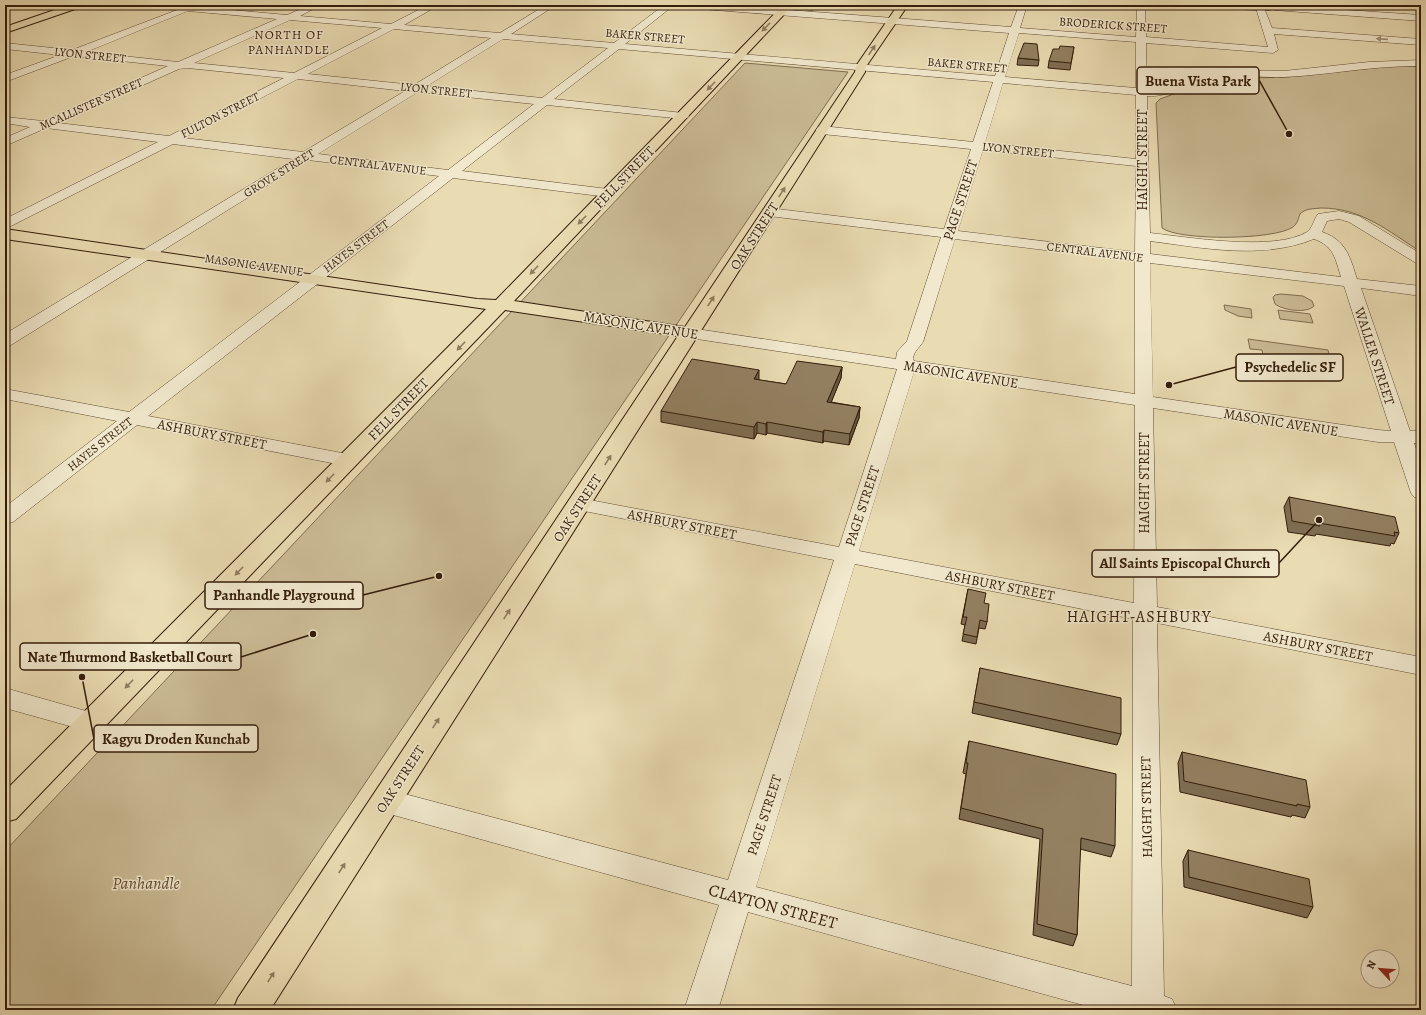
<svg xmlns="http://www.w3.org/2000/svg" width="1426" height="1015" font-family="Alegreya,serif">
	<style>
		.green { fill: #cabb95; stroke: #7f6c50 }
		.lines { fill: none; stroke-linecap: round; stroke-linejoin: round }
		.minor-casing { stroke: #614c34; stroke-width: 1 }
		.major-casing { stroke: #341d0a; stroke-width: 2 }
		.minor { fill: #f1e8cd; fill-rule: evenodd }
		.major { fill: #e9dbb2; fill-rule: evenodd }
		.wall { fill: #7e6e53; stroke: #341d0a }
		.shaded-wall { fill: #665a44; stroke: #341d0a }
		.building { fill: #928061; stroke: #341d0a }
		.oneway { fill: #8e7c5e }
		.oneway2 { fill: #9c8d75 }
		.labels { text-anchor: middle; stroke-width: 3; stroke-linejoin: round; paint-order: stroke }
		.far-street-label { font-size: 12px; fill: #341d0a; stroke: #f1e8cd }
		.far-neighbourhood-label { font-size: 13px; letter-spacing: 1px; fill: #341d0a; stroke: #f1e8cd }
		.street-label { font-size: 14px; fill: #341d0a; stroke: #f1e8cd }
		.quarter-label { font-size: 16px; letter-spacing: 1px; fill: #341d0a; stroke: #f1e8cd }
		.near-park-label { font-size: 17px; font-style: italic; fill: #614c34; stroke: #f1e8cd }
		.near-street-label { font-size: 17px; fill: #341d0a; stroke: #f1e8cd }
		.leader { fill: none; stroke: #341d0a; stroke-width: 1.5 }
		.callout-dot { fill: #341d0a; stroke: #f1e8cd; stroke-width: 1.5 }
		.callout { fill: #f1e8cd; stroke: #341d0a; stroke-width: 1.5 }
		.callout-label { font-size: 15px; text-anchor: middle; font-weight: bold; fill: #341d0a }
	</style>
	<rect width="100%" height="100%" fill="#e9dbb2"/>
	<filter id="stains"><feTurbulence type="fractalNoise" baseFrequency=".005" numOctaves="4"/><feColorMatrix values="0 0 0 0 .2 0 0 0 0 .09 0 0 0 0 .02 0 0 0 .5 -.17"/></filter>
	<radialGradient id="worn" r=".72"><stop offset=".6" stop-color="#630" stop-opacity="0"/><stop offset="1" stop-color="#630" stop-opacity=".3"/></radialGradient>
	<!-- green -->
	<path class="green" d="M 745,63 L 848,72 L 211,1010 L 5,1010 L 5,851 Z
		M 1421,66 L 1421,252 C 1388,231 1362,208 1321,208 C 1313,209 1306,208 1300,214 C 1298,219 1298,223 1293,227 C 1275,240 1179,241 1162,228 L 1156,103 L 1160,99 L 1215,79 L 1287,77 L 1384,67 Z
		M 1281,294 L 1303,296 L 1312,301 L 1314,306 C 1306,314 1283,310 1275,304 L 1273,297 L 1275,295 Z
		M 1224,305 L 1251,309 L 1252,318 L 1238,316 L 1225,310 Z
		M 1278,310 L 1310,314 L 1313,323 L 1280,319 Z
		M 1248,339 L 1328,350 L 1333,370 L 1264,361 L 1262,350 L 1250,349 Z"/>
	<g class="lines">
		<defs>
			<path id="minor" d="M 5,5 L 20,5 L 19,7 L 5,11 Z
				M 142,5 L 176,5 L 287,15 L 310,5 L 321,5 L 300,16 L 391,24 L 428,5 L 439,5 L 404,25 L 500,33 L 546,5 L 556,5 L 511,34 L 614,43 L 664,5 L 674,5 L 625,44 L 995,76 L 1009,33 L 689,8 L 685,5 L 723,5 L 1011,27 L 1019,5 L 1027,5 L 1020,28 L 1136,37 L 1137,5 L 1145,5 L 1146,37 L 1268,47 L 1255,5 L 1263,5 L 1272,28 L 1421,39 L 1421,45 L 1274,34 L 1278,50 L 1273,53 L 1146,43 L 1147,89 L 1153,90 L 1196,74 L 1217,70 L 1284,71 L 1369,62 L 1421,60 L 1421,66 C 1375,65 1330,75 1284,77 C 1262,78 1239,74 1217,77 C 1193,79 1171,98 1147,96 L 1150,233 C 1188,237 1274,252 1307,232 C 1312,229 1314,219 1318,214 L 1339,211 L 1359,216 L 1421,254 L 1421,264 L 1416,263 L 1349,222 L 1339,219 L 1327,221 L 1322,232 C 1346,240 1350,257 1357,279 L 1421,286 L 1421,296 L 1361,288 L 1410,431 L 1421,431 L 1421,443 L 1414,443 L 1421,463 L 1421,499 L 1414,497 L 1411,493 L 1394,442 L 1378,442 L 1153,408 L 1157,607 L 1421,657 L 1421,675 L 1157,623 L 1164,996 L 1172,999 L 1177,1010 L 1101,1010 L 748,912 L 718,1010 L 684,1010 L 719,905 L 386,813 L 376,809 L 372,801 L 376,793 L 386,789 L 728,880 L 834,560 L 579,510 L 572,509 L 569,504 L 572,499 L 579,498 L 839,547 L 897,369 L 690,338 L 684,337 L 682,333 L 684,329 L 690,328 L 896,359 L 897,352 L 907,341 L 941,237 L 769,216 L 764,215 L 762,212 L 764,209 L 769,208 L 944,229 L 971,149 L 822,134 L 818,133 L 816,130 L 818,127 L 822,126 L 973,142 L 993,82 L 619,49 L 554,99 L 683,113 L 687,114 L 689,116 L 687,118 L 683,119 L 547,105 L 462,171 L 608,189 L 613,190 L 615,193 L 613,196 L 608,197 L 453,178 L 148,416 L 347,454 L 354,456 L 357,460 L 354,464 L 347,466 L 137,425 L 13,522 L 5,524 L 5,507 L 117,421 L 5,399 L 5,389 L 129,412 L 439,176 L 308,160 L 11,345 L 5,346 L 5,334 L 293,159 L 173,144 L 5,229 L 5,219 L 158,142 L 46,128 L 5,146 L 5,138 L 30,127 L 5,123 L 5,117 L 43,121 L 168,66 L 74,56 L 5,82 L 5,75 L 60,55 L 5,49 L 5,43 L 72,50 L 177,10 L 146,8 ZM 188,11 L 277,19 L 178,62 L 86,52 ZM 290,20 L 382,28 L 294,73 L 194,63 ZM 394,29 L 491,38 L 414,85 L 308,74 ZM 1019,33 L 1136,42 L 1136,88 L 1005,77 ZM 503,39 L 608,48 L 542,98 L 427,86 ZM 188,68 L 284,78 L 169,136 L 58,123 L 179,69 ZM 298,79 L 405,91 L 303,152 L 184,138 ZM 1003,83 L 1136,95 L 1136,159 L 985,143 ZM 418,92 L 534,104 L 448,170 L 318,154 ZM 983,150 L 1136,166 L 1135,252 L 958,231 ZM 955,239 L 1135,261 L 1135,394 L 914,361 C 911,354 919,348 923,342 ZM 1314,239 C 1334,246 1335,258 1341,277 L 1150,254 L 1150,241 C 1204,248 1262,260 1314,239 ZM 1150,263 L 1344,286 L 1391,431 L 1378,430 L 1153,397 ZM 914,372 L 1135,405 L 1134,603 L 859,551 ZM 855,564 L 1133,619 L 1132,986 L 756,887 Z
				M 1271,5 L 1421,15 L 1421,21 L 1274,10 L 1270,7 Z
				M 5,688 L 100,715 L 104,722 L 100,729 L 91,732 L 5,708 Z"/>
			<path id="major" d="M 69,5 L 83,5 L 81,7 L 5,33 L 5,27 Z
				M 783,5 L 793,5 L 514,301 L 685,327 L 855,72 L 856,66 L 898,5 L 908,5 L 865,68 L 865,72 L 270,1010 L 233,1010 L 238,998 L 678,336 L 505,310 L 16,819 L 5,822 L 5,791 L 486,309 L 5,239 L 5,229 L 477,299 L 496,300 Z
				M 1219,5 L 1287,5 C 1279,13 1236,8 1224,8 Z"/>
		</defs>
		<!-- minor casing -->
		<use href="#minor" class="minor-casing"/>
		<!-- major casing -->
		<use href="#major" class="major-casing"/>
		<!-- minor -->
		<use href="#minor" class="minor"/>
		<!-- major -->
		<use href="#major" class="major"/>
	</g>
	<!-- wall -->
	<path class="wall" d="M 795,5 L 817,5 L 813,10 L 795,9 Z
		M 1074,47 L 1070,70 L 1048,68 L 1049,61 L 1059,49 Z
		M 1018,58 L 1039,60 L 1038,66 L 1017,65 Z
		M 842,367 L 841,378 L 831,402 L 860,407 L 859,418 L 849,445 L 823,441 L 823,443 L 767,433 L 766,435 L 757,433 L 754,439 L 661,422 L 661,411 L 759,380 L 786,384 Z
		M 1289,497 L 1399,533 L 1394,544 L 1391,543 L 1390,546 L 1316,534 L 1315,536 L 1288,532 L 1284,507 Z
		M 968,589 L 984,603 L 987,622 L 985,629 L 979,628 L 976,644 L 962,641 L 965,625 L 961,624 Z
		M 980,668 L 1121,734 L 1117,745 L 972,713 Z
		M 969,741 L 1115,846 L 1111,857 L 1080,849 L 1077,935 L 1073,946 L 1033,935 L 1040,839 L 959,819 L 966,774 L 963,773 Z
		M 1182,752 L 1310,807 L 1305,818 L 1292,815 L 1291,817 L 1180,792 L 1178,763 Z
		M 1188,850 L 1313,907 L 1307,918 L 1184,887 L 1183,861 Z"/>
	<!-- shaded-wall -->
	<path class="shaded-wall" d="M 814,5 L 817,5 L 813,10 L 813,6 Z
		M 842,367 L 841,378 L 827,413 L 827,402 Z
		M 759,370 L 759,380 L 754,379 Z
		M 860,407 L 859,418 L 849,445 L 850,434 Z
		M 757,422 L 757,433 L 754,439 L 754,427 Z
		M 767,422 L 767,433 L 766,435 L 766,424 Z
		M 824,430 L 823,441 L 823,443 L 823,432 Z"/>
	<!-- building -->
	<path class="building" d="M 801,5 L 814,5 L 813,6 Z
		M 1024,43 L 1037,44 L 1039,60 L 1018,58 Z
		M 1060,46 L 1074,47 L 1071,63 L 1049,61 L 1053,49 L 1059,49 Z
		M 692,359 L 759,370 L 754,379 L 786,384 L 797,361 L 842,367 L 827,402 L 860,407 L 850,434 L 824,430 L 823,432 L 767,422 L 766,424 L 757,422 L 754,427 L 661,411 Z
		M 1289,497 L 1395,517 L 1399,533 L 1394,532 L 1395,536 L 1319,523 L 1320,526 L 1292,521 Z
		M 968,589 L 986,593 L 984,603 L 989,604 L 987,622 L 980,620 L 977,637 L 963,634 L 967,617 L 963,617 Z
		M 980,668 L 1121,698 L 1121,734 L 974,702 Z
		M 969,741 L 1116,774 L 1115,846 L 1081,838 L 1077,935 L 1037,924 L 1043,829 L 961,808 L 968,763 L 966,763 Z
		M 1182,752 L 1306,780 L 1310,807 L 1297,804 L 1297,806 L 1184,781 Z
		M 1188,850 L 1309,879 L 1313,907 L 1189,877 Z"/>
	<!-- one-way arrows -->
	<defs><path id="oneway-solid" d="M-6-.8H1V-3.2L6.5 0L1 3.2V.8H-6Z"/></defs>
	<g class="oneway">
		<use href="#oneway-solid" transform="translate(766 27) rotate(134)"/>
		<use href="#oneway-solid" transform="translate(872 50) rotate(-56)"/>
		<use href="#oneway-solid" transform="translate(711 86) rotate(134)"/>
		<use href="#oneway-solid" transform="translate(782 192) rotate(-57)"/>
		<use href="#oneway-solid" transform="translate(582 220) rotate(134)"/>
		<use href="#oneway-solid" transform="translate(534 270) rotate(134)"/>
		<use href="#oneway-solid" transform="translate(711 301) rotate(-57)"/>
		<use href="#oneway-solid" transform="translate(461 346) rotate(134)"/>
		<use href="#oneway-solid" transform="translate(608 460) rotate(-57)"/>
		<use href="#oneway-solid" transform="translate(330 478) rotate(134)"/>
		<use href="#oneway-solid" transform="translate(239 571) rotate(134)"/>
		<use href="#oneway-solid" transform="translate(507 614) rotate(-57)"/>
		<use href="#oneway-solid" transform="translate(129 684) rotate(134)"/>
		<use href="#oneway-solid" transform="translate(436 723) rotate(-57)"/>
		<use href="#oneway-solid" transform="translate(342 868) rotate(-57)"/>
		<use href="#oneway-solid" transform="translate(271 977) rotate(-57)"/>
	</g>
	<use class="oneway2" href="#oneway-solid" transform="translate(1382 39) rotate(-176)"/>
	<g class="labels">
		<!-- far-street labels -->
		<g class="far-street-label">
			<text transform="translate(1113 25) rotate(4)" y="4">BRODERICK STREET</text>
			<text transform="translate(645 36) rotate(5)" y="4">BAKER STREET</text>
			<text transform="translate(90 55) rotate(6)" y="4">LYON STREET</text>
			<text transform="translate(967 65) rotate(5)" y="4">BAKER STREET</text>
			<text transform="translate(436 90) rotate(6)" y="4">LYON STREET</text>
			<text transform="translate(91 104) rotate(-24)" y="4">MCALLISTER STREET</text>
			<text transform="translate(220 115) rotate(-27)" y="4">FULTON STREET</text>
			<text transform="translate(1018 150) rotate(6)" y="4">LYON STREET</text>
			<text transform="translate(378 165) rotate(7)" y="4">CENTRAL AVENUE</text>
			<text transform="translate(279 173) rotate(-32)" y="4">GROVE STREET</text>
			<text transform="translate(356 246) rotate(-37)" y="4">HAYES STREET</text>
			<text transform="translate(1095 252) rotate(7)" y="4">CENTRAL AVENUE</text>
			<text transform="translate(254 265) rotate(8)" y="4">MASONIC AVENUE</text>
			<text transform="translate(100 444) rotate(-38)" y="4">HAYES STREET</text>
		</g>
		<!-- far-neighbourhood labels -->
		<g class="far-neighbourhood-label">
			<text x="289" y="39">NORTH OF<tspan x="289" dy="15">PANHANDLE</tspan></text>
		</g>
		<!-- street labels -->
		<g class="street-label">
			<text transform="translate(1142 160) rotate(-90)" y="5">HAIGHT STREET</text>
			<text transform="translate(624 177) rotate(-46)" y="5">FELL STREET</text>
			<text transform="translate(960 200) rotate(-72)" y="5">PAGE STREET</text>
			<text transform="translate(754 236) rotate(-57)" y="5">OAK STREET</text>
			<text transform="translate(641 325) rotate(9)" y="5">MASONIC AVENUE</text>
			<text transform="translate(1375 356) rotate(72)" y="5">WALLER STREET</text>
			<text transform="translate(961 374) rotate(9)" y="5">MASONIC AVENUE</text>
			<text transform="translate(398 409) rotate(-46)" y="5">FELL STREET</text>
			<text transform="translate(1281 422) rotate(9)" y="5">MASONIC AVENUE</text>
			<text transform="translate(212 434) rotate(11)" y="5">ASHBURY STREET</text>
			<text transform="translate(1144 483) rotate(-90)" y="5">HAIGHT STREET</text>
			<text transform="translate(862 506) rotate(-72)" y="5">PAGE STREET</text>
			<text transform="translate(577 508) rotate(-57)" y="5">OAK STREET</text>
			<text transform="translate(682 524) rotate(11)" y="5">ASHBURY STREET</text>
			<text transform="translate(1000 585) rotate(11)" y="5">ASHBURY STREET</text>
			<text transform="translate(1318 646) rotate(11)" y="5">ASHBURY STREET</text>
			<text transform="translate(400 779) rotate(-57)" y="5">OAK STREET</text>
			<text transform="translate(1146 807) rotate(-91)" y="5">HAIGHT STREET</text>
			<text transform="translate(764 815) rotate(-72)" y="5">PAGE STREET</text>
		</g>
		<!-- quarter labels -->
		<g class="quarter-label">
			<text x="1139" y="622">HAIGHT-ASHBURY</text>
		</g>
		<!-- near-park labels -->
		<g class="near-park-label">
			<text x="146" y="889">Panhandle</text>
		</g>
		<!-- near-street labels -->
		<g class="near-street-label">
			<text transform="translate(773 906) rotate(15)" y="6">CLAYTON STREET</text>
		</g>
	</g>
	<!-- callouts -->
	<path class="leader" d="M1289 134L1259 80M1169 385L1236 367M1319 520L1279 563M439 576L363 595M313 634L241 657M82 677L94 739"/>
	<g class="callout-dot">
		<circle cx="1289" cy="134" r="4"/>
		<circle cx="1169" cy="385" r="4"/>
		<circle cx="1319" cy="520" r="4"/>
		<circle cx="439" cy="576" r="4"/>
		<circle cx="313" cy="634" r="4"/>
		<circle cx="82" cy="677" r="4"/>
	</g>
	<g class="callout">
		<rect x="1137" y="67" width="122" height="27" rx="4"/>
		<rect x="1236" y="354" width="107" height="27" rx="4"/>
		<rect x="1092" y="550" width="187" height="27" rx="4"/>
		<rect x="205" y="582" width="158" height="27" rx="4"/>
		<rect x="20" y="643" width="221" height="27" rx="4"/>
		<rect x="94" y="725" width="164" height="27" rx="4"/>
	</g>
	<g class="callout-label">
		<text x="1198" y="86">Buena Vista Park</text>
		<text x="1290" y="372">Psychedelic SF</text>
		<text x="1185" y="568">All Saints Episcopal Church</text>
		<text x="284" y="600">Panhandle Playground</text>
		<text x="130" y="662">Nate Thurmond Basketball Court</text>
		<text x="176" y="744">Kagyu Droden Kunchab</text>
	</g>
	<!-- margin -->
	<rect width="1426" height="1015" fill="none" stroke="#e9dbb2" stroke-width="20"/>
	<rect x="6" y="6" width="1414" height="1003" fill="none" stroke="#341d0a" stroke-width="2"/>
	<rect x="10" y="10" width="1406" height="995" fill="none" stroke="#341d0a"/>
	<!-- north arrow -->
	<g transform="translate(1380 969) rotate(296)"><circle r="19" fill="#f1e8cd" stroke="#a5977f"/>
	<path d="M0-3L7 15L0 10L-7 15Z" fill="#8f2418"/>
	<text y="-6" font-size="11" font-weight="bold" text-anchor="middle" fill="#341d0a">N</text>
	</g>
	<rect width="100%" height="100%" filter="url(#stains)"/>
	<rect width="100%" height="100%" fill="url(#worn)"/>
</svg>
